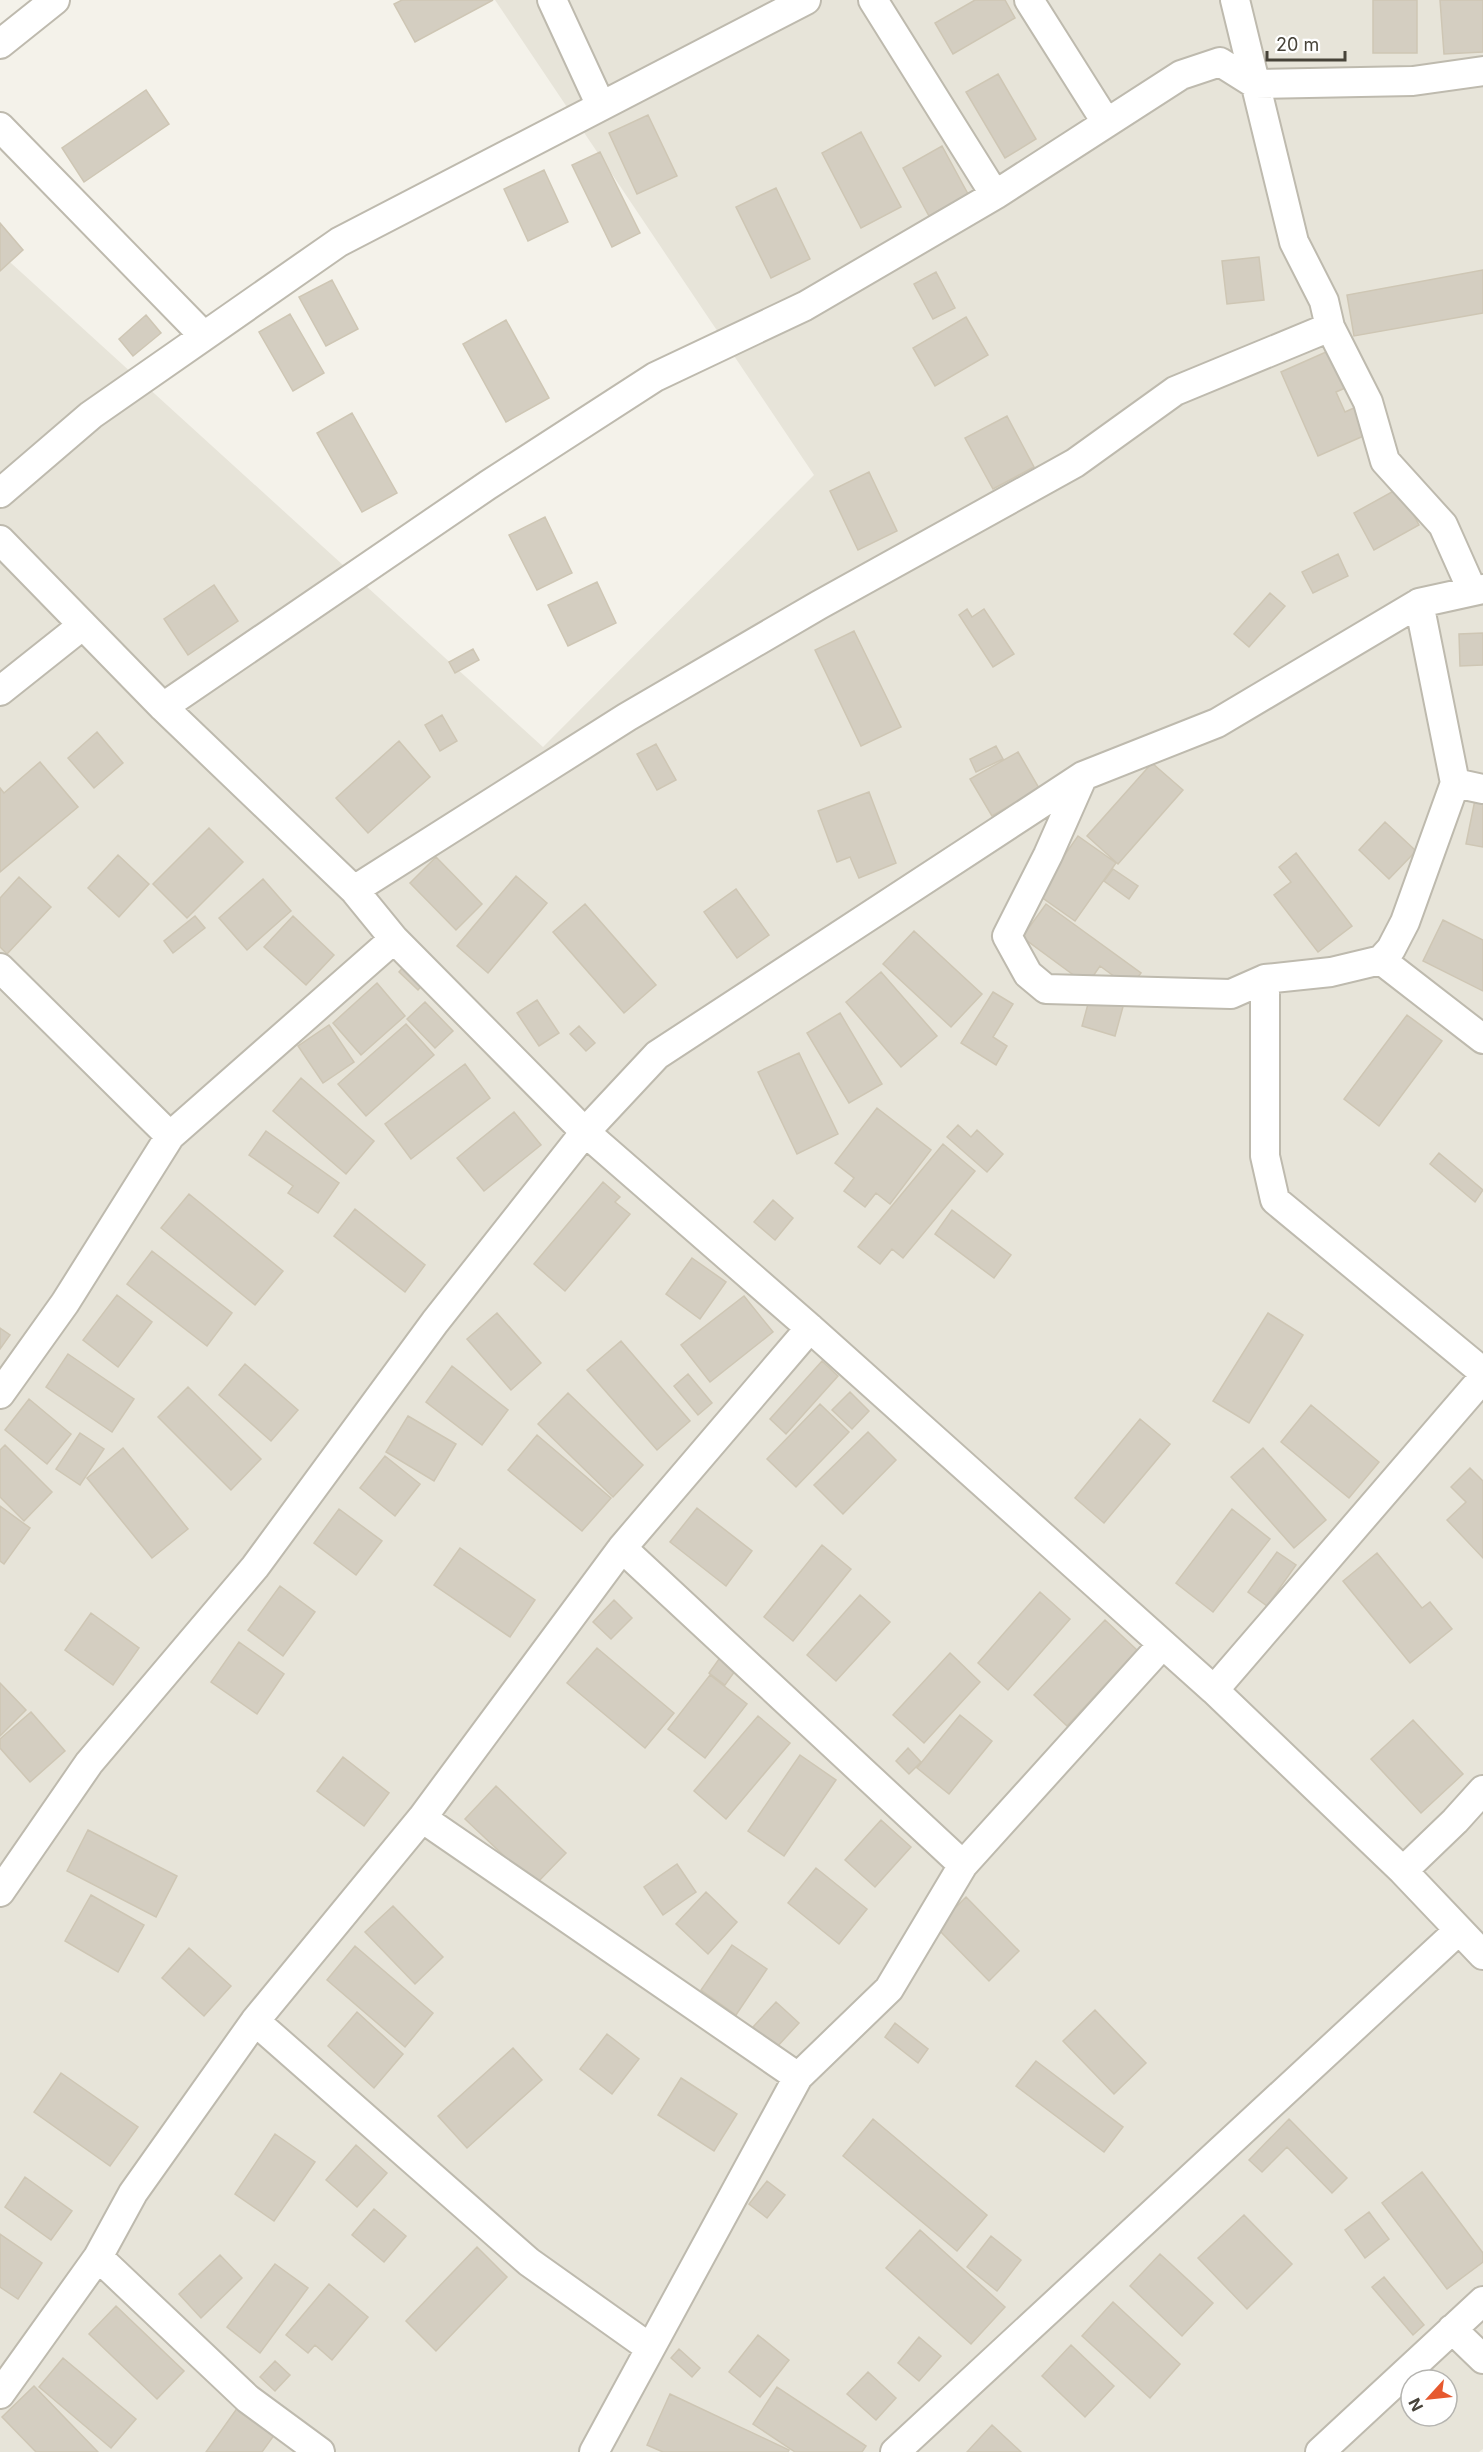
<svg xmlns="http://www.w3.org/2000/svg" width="1483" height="2452" font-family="Inter,sans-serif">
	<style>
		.residential { fill: #e7e4d9; fill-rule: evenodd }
		.building { fill: #d4cec1; stroke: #cec6b4; stroke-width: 1.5 }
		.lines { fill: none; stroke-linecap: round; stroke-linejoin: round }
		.minor-casing { stroke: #bebaae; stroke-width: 32 }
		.minor { stroke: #fff; stroke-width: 28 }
	</style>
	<rect width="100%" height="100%" fill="#f4f2ea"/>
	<!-- residential -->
	<path class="residential" d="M 495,0 L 1483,0 L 1483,2449 L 1479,2452 L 0,2452 L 0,253 L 543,747 L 814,475 ZM 1411,2380 L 1447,2380 L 1447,2416 L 1411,2416 Z"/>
	<!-- building -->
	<path class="building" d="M 402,0 L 493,0 L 415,42 L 394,4 Z
		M 975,0 L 1005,0 L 1015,18 L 953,54 L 935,23 Z
		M 1373,0 L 1417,0 L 1417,53 L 1373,53 Z
		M 1440,0 L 1483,0 L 1483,52 L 1444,54 Z
		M 998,74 L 1036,139 L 1005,158 L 966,92 Z
		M 146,90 L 169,124 L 84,182 L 62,148 Z
		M 648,115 L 677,176 L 637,194 L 609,133 Z
		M 861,132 L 901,207 L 861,228 L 822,153 Z
		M 942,146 L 968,194 L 929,216 L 903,168 Z
		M 600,152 L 640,233 L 612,247 L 572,165 Z
		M 544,170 L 568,222 L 528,241 L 504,189 Z
		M 776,188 L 810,259 L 771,278 L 736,207 Z
		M 0,223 L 23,250 L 0,271 Z
		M 1259,257 L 1264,300 L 1227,304 L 1222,261 Z
		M 1483,270 L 1483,313 L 1354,336 L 1347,295 Z
		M 936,272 L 955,308 L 933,319 L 914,284 Z
		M 332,280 L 358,329 L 326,346 L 299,297 Z
		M 290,314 L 324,373 L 293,391 L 259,332 Z
		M 146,315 L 161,333 L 133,356 L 119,339 Z
		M 966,317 L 988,355 L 935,386 L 913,348 Z
		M 506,320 L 549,398 L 506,422 L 463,344 Z
		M 1335,348 L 1352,385 L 1336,392 L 1345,412 L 1356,407 L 1368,434 L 1318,456 L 1281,372 Z
		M 352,413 L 397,493 L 362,512 L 317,433 Z
		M 1007,416 L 1034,467 L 993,489 L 965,438 Z
		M 869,472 L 897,531 L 858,550 L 830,491 Z
		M 1399,488 L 1419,525 L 1374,550 L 1354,513 Z
		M 545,517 L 572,573 L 537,590 L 509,535 Z
		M 1338,554 L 1348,576 L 1313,593 L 1302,572 Z
		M 597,582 L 616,623 L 568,646 L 548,605 Z
		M 214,585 L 238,621 L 188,655 L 164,619 Z
		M 1270,593 L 1285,606 L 1249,647 L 1234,634 Z
		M 967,609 L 972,617 L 984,609 L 1014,654 L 993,667 L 959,615 Z
		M 854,631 L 901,727 L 861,746 L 815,650 Z
		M 1483,633 L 1483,665 L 1460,666 L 1459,634 Z
		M 473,649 L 479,660 L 455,673 L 449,662 Z
		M 442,715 L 457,741 L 440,751 L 425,725 Z
		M 97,732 L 123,763 L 94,788 L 68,758 Z
		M 399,741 L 430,777 L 368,833 L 336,798 Z
		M 656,744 L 676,780 L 657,790 L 637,754 Z
		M 996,746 L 1003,759 L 976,772 L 970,759 Z
		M 1018,752 L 1039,788 L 992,816 L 970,779 Z
		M 40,762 L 78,807 L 0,872 L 0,788 L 4,793 Z
		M 1152,763 L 1183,790 L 1118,864 L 1087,836 Z
		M 1477,790 L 1483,791 L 1483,847 L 1466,844 Z
		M 869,792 L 896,863 L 859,878 L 850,857 L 837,862 L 818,811 Z
		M 1385,822 L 1416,851 L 1389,879 L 1359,850 Z
		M 209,828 L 243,862 L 187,918 L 153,884 Z
		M 1078,836 L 1116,863 L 1075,921 L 1037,894 Z
		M 1296,853 L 1352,926 L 1318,952 L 1274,895 L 1291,882 L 1279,867 Z
		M 118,855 L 149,884 L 119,917 L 88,888 Z
		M 436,857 L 482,904 L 456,930 L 410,883 Z
		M 1113,869 L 1138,886 L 1129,899 L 1104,881 Z
		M 516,876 L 547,903 L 488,973 L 457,946 Z
		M 19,877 L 51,907 L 7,954 L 0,947 L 0,898 Z
		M 263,879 L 291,911 L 247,950 L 219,918 Z
		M 736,889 L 769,935 L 737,958 L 704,912 Z
		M 585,904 L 656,985 L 624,1013 L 553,932 Z
		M 1046,904 L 1141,973 L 1130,988 L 1100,966 L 1087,985 L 1022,937 Z
		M 195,916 L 205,928 L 173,953 L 164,941 Z
		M 293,916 L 334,955 L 306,985 L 264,947 Z
		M 1443,920 L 1483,940 L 1483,991 L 1423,961 Z
		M 914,931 L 982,994 L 951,1027 L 883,964 Z
		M 405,965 L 424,983 L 418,990 L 399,972 Z
		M 881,972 L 937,1036 L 901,1067 L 846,1002 Z
		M 377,983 L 405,1016 L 361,1055 L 333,1023 Z
		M 993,992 L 1013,1004 L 993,1037 L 1007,1046 L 996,1065 L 961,1043 Z
		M 1091,993 L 1124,1003 L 1115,1036 L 1082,1026 Z
		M 537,1000 L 559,1033 L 539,1046 L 517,1013 Z
		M 425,1002 L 453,1031 L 435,1048 L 407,1019 Z
		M 840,1013 L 882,1084 L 849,1103 L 807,1033 Z
		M 1407,1015 L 1442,1041 L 1379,1126 L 1344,1099 Z
		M 406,1024 L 434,1055 L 366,1116 L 338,1084 Z
		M 329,1025 L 354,1062 L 323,1083 L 298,1046 Z
		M 579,1026 L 595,1043 L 586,1051 L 570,1034 Z
		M 799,1053 L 838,1134 L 797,1154 L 758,1072 Z
		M 465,1064 L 490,1098 L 411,1159 L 385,1124 Z
		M 301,1078 L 374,1141 L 346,1174 L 273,1111 Z
		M 877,1108 L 931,1150 L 890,1204 L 876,1193 L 865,1207 L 844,1191 L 854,1178 L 835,1163 Z
		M 514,1112 L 541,1145 L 484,1191 L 457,1158 Z
		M 958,1125 L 971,1137 L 977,1130 L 1003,1154 L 987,1172 L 947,1137 Z
		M 266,1131 L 339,1183 L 318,1213 L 288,1193 L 293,1186 L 249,1155 Z
		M 943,1144 L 975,1171 L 903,1258 L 892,1249 L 880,1264 L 858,1247 Z
		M 1439,1153 L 1483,1190 L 1475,1202 L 1430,1164 Z
		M 603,1182 L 620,1197 L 615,1202 L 630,1214 L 565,1291 L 534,1264 Z
		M 189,1194 L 283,1271 L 255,1305 L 161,1228 Z
		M 773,1200 L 793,1218 L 775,1240 L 754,1222 Z
		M 355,1209 L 425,1265 L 405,1292 L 334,1236 Z
		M 952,1210 L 1011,1255 L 994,1278 L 935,1234 Z
		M 152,1251 L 232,1313 L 207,1346 L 127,1284 Z
		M 692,1258 L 726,1282 L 700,1319 L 666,1294 Z
		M 117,1295 L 152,1322 L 118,1367 L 83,1340 Z
		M 744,1296 L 773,1332 L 710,1382 L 681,1345 Z
		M 497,1313 L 541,1363 L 511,1390 L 467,1339 Z
		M 1268,1313 L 1303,1335 L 1249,1423 L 1213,1401 Z
		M 0,1328 L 10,1335 L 0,1349 Z
		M 621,1341 L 690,1421 L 657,1450 L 587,1370 Z
		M 68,1354 L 134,1399 L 112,1432 L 46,1387 Z
		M 822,1361 L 838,1376 L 786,1434 L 770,1419 Z
		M 245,1364 L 298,1410 L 271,1441 L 219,1395 Z
		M 452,1366 L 508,1410 L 482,1445 L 426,1402 Z
		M 688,1374 L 712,1403 L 698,1415 L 674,1386 Z
		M 188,1387 L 261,1459 L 231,1490 L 158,1417 Z
		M 850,1392 L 869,1411 L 852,1429 L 832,1410 Z
		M 568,1393 L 643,1465 L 613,1497 L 538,1424 Z
		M 29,1399 L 71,1434 L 47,1464 L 5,1430 Z
		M 820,1404 L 849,1432 L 796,1487 L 767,1459 Z
		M 1311,1405 L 1379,1462 L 1349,1498 L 1281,1442 Z
		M 408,1416 L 456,1444 L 434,1481 L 386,1452 Z
		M 1140,1419 L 1170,1444 L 1104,1523 L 1075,1498 Z
		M 868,1432 L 896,1460 L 843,1514 L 814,1485 Z
		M 80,1433 L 104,1449 L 80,1485 L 56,1469 Z
		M 537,1435 L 611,1498 L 582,1531 L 508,1470 Z
		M 5,1445 L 52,1492 L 24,1521 L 0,1497 L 0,1450 Z
		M 123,1448 L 188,1529 L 152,1558 L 87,1478 Z
		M 1263,1448 L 1326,1520 L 1294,1548 L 1231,1477 Z
		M 385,1456 L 420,1484 L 395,1516 L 360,1488 Z
		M 1470,1468 L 1483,1481 L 1483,1558 L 1447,1520 L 1466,1502 L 1451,1487 Z
		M 0,1506 L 30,1528 L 4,1564 L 0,1561 Z
		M 697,1508 L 752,1551 L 726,1586 L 670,1542 Z
		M 339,1509 L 382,1541 L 356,1575 L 314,1543 Z
		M 1232,1509 L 1270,1539 L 1213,1612 L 1176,1583 Z
		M 822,1545 L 851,1569 L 793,1641 L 764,1617 Z
		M 460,1548 L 535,1600 L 510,1637 L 434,1585 Z
		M 1277,1552 L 1296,1565 L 1267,1606 L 1248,1592 Z
		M 1377,1553 L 1422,1608 L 1430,1602 L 1452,1629 L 1410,1663 L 1343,1581 Z
		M 280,1586 L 315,1612 L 283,1656 L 248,1630 Z
		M 1040,1592 L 1070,1619 L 1008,1690 L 978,1663 Z
		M 860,1595 L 890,1622 L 836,1681 L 807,1655 Z
		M 614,1600 L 632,1618 L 611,1639 L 593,1622 Z
		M 91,1613 L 139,1648 L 113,1685 L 65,1650 Z
		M 1105,1620 L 1137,1650 L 1067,1726 L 1034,1695 Z
		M 239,1642 L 284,1674 L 257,1714 L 211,1682 Z
		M 597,1648 L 674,1713 L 645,1748 L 567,1683 Z
		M 724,1652 L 740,1664 L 725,1685 L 709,1673 Z
		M 950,1653 L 980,1682 L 924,1743 L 893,1715 Z
		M 710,1675 L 747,1704 L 705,1758 L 668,1729 Z
		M 0,1683 L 26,1710 L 0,1736 Z
		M 31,1712 L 65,1751 L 30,1782 L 0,1748 L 0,1739 Z
		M 960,1715 L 992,1741 L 949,1794 L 917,1768 Z
		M 758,1716 L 790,1743 L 726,1819 L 694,1791 Z
		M 1413,1720 L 1463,1774 L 1421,1813 L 1371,1759 Z
		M 908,1748 L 921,1762 L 909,1774 L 896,1761 Z
		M 800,1755 L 836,1780 L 784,1856 L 748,1831 Z
		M 343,1757 L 389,1793 L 364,1826 L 317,1791 Z
		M 496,1786 L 566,1853 L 535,1885 L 465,1819 Z
		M 881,1820 L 911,1847 L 875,1887 L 845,1860 Z
		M 88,1830 L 177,1876 L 156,1917 L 67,1871 Z
		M 677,1864 L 696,1892 L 663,1915 L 644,1887 Z
		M 816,1868 L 867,1909 L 839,1944 L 788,1903 Z
		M 706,1892 L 737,1922 L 708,1954 L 676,1924 Z
		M 91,1895 L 144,1925 L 118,1972 L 65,1941 Z
		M 966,1897 L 1019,1951 L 989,1981 L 936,1927 Z
		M 393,1906 L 443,1957 L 415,1984 L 365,1932 Z
		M 732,1945 L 767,1969 L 736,2015 L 701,1990 Z
		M 355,1946 L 433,2013 L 405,2047 L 327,1980 Z
		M 189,1948 L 231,1986 L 204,2016 L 162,1978 Z
		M 776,2002 L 799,2023 L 776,2048 L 753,2027 Z
		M 1095,2010 L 1146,2063 L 1114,2094 L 1063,2041 Z
		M 357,2012 L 403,2054 L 374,2088 L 328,2046 Z
		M 895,2023 L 928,2049 L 918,2063 L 885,2037 Z
		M 607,2034 L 639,2059 L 612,2094 L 580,2069 Z
		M 513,2048 L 542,2080 L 467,2148 L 438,2116 Z
		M 1036,2061 L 1123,2127 L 1104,2152 L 1016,2086 Z
		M 61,2073 L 138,2127 L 110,2166 L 34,2112 Z
		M 681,2078 L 737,2114 L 714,2151 L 658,2115 Z
		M 873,2119 L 987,2215 L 957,2251 L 843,2156 Z
		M 1289,2119 L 1347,2178 L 1332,2193 L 1287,2147 L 1262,2172 L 1249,2160 Z
		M 275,2134 L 315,2162 L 274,2221 L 235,2194 Z
		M 356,2145 L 387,2173 L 357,2207 L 326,2180 Z
		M 1422,2172 L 1483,2253 L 1483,2262 L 1447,2289 L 1382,2203 Z
		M 25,2177 L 72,2211 L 51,2240 L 5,2207 Z
		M 767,2181 L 785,2195 L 767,2218 L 749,2204 Z
		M 374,2209 L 406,2236 L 384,2262 L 352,2235 Z
		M 1369,2212 L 1389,2239 L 1365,2258 L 1345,2230 Z
		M 1244,2215 L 1292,2264 L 1247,2309 L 1198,2258 Z
		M 920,2230 L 1005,2307 L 971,2344 L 886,2268 Z
		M 0,2234 L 42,2263 L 18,2299 L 0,2287 Z
		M 991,2236 L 1021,2260 L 997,2291 L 967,2267 Z
		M 477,2247 L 507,2277 L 436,2351 L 406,2321 Z
		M 1160,2254 L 1213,2303 L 1182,2336 L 1130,2286 Z
		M 220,2255 L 242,2278 L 201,2318 L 179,2294 Z
		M 275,2264 L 308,2288 L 260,2353 L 227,2327 Z
		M 1384,2277 L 1424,2325 L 1413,2335 L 1372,2287 Z
		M 329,2284 L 368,2317 L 332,2360 L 315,2345 L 308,2353 L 286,2335 Z
		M 1113,2302 L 1180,2364 L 1150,2398 L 1082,2336 Z
		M 116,2306 L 184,2371 L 157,2399 L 89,2334 Z
		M 758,2335 L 789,2360 L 760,2397 L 729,2372 Z
		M 919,2337 L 941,2356 L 919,2381 L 898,2363 Z
		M 1071,2345 L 1114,2386 L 1085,2417 L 1042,2376 Z
		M 679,2349 L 700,2368 L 692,2377 L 671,2358 Z
		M 63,2358 L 136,2419 L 111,2448 L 39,2387 Z
		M 275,2361 L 290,2375 L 275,2391 L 260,2377 Z
		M 868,2372 L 896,2398 L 876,2420 L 847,2394 Z
		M 34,2386 L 98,2452 L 36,2452 L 2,2417 Z
		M 777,2387 L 866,2446 L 862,2452 L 795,2452 L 753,2424 Z
		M 670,2394 L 789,2450 L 788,2452 L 663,2452 L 647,2445 Z
		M 238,2407 L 275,2434 L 262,2452 L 206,2452 Z
		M 992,2425 L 1021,2452 L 967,2452 Z"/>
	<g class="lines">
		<defs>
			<path id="minor" d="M 552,0 L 601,106
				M 873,0 L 995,195 L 1181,75 L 1220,62 L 1255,84 L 1413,81 L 1483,71
				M 1029,0 L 1106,122
				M 1235,0 L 1294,242 L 1324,301 L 1330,327 L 1368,402 L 1385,461 L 1443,525 L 1472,590
				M 0,44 L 55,0
				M 0,127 L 204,336
				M 0,493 L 91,415 L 339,242 L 806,0
				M 0,540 L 163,707 L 354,890 L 394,939 L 585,1132 L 810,1328 L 1214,1690 L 1403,1871 L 1483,1955
				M 0,691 L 83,625
				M 163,707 L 488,485 L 655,377 L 805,306 L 995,195
				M 1083,776 L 1048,855 L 1007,936 L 1028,974 L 1046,989 L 1231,994 L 1265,979 L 1331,972 L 1381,960 L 1391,949 L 1405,922 L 1455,783 L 1419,603
				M 1455,783 L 1483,789
				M 354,890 L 627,717 L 819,605 L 1075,463 L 1175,391 L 1330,327
				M 1381,960 L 1483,1039
				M 0,968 L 170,1136
				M 1265,979 L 1265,1156 L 1275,1200 L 1483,1372
				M 0,1394 L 65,1303 L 170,1136 L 394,939
				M 622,1548 L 963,1865
				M 1214,1690 L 1483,1378
				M 422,1818 L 798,2077
				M 1403,1871 L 1455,1821 L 1483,1790
				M 0,1892 L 89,1763 L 255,1567 L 435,1322 L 585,1132 L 657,1055 L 1083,776 L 1217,723 L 1419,603 L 1483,589
				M 255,2021 L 529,2262 L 650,2348
				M 98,2257 L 248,2399 L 320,2452
				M 1452,2329 L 1483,2359
				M 0,2394 L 98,2257 L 133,2193 L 255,2021 L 422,1818 L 622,1548 L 810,1328
				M 594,2452 L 798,2077 L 889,1989 L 963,1865 L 1162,1645
				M 895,2452 L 1458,1931
				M 1320,2452 L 1483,2301"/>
		</defs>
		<!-- minor casing -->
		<use href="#minor" class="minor-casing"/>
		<!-- minor -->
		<use href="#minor" class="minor"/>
	</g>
	<!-- north arrow -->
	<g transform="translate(1429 2398) rotate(243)"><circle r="28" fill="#ffffff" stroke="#b5b4b0" stroke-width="1.5"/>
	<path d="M0-4.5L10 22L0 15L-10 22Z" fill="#e6592f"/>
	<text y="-9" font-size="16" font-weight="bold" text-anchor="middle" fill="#474339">N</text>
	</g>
	<!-- scale -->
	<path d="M1267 51v9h78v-9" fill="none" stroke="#474339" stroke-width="3"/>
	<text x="1276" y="51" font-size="18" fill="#474339" stroke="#ffffff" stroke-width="4.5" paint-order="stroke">20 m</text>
</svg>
